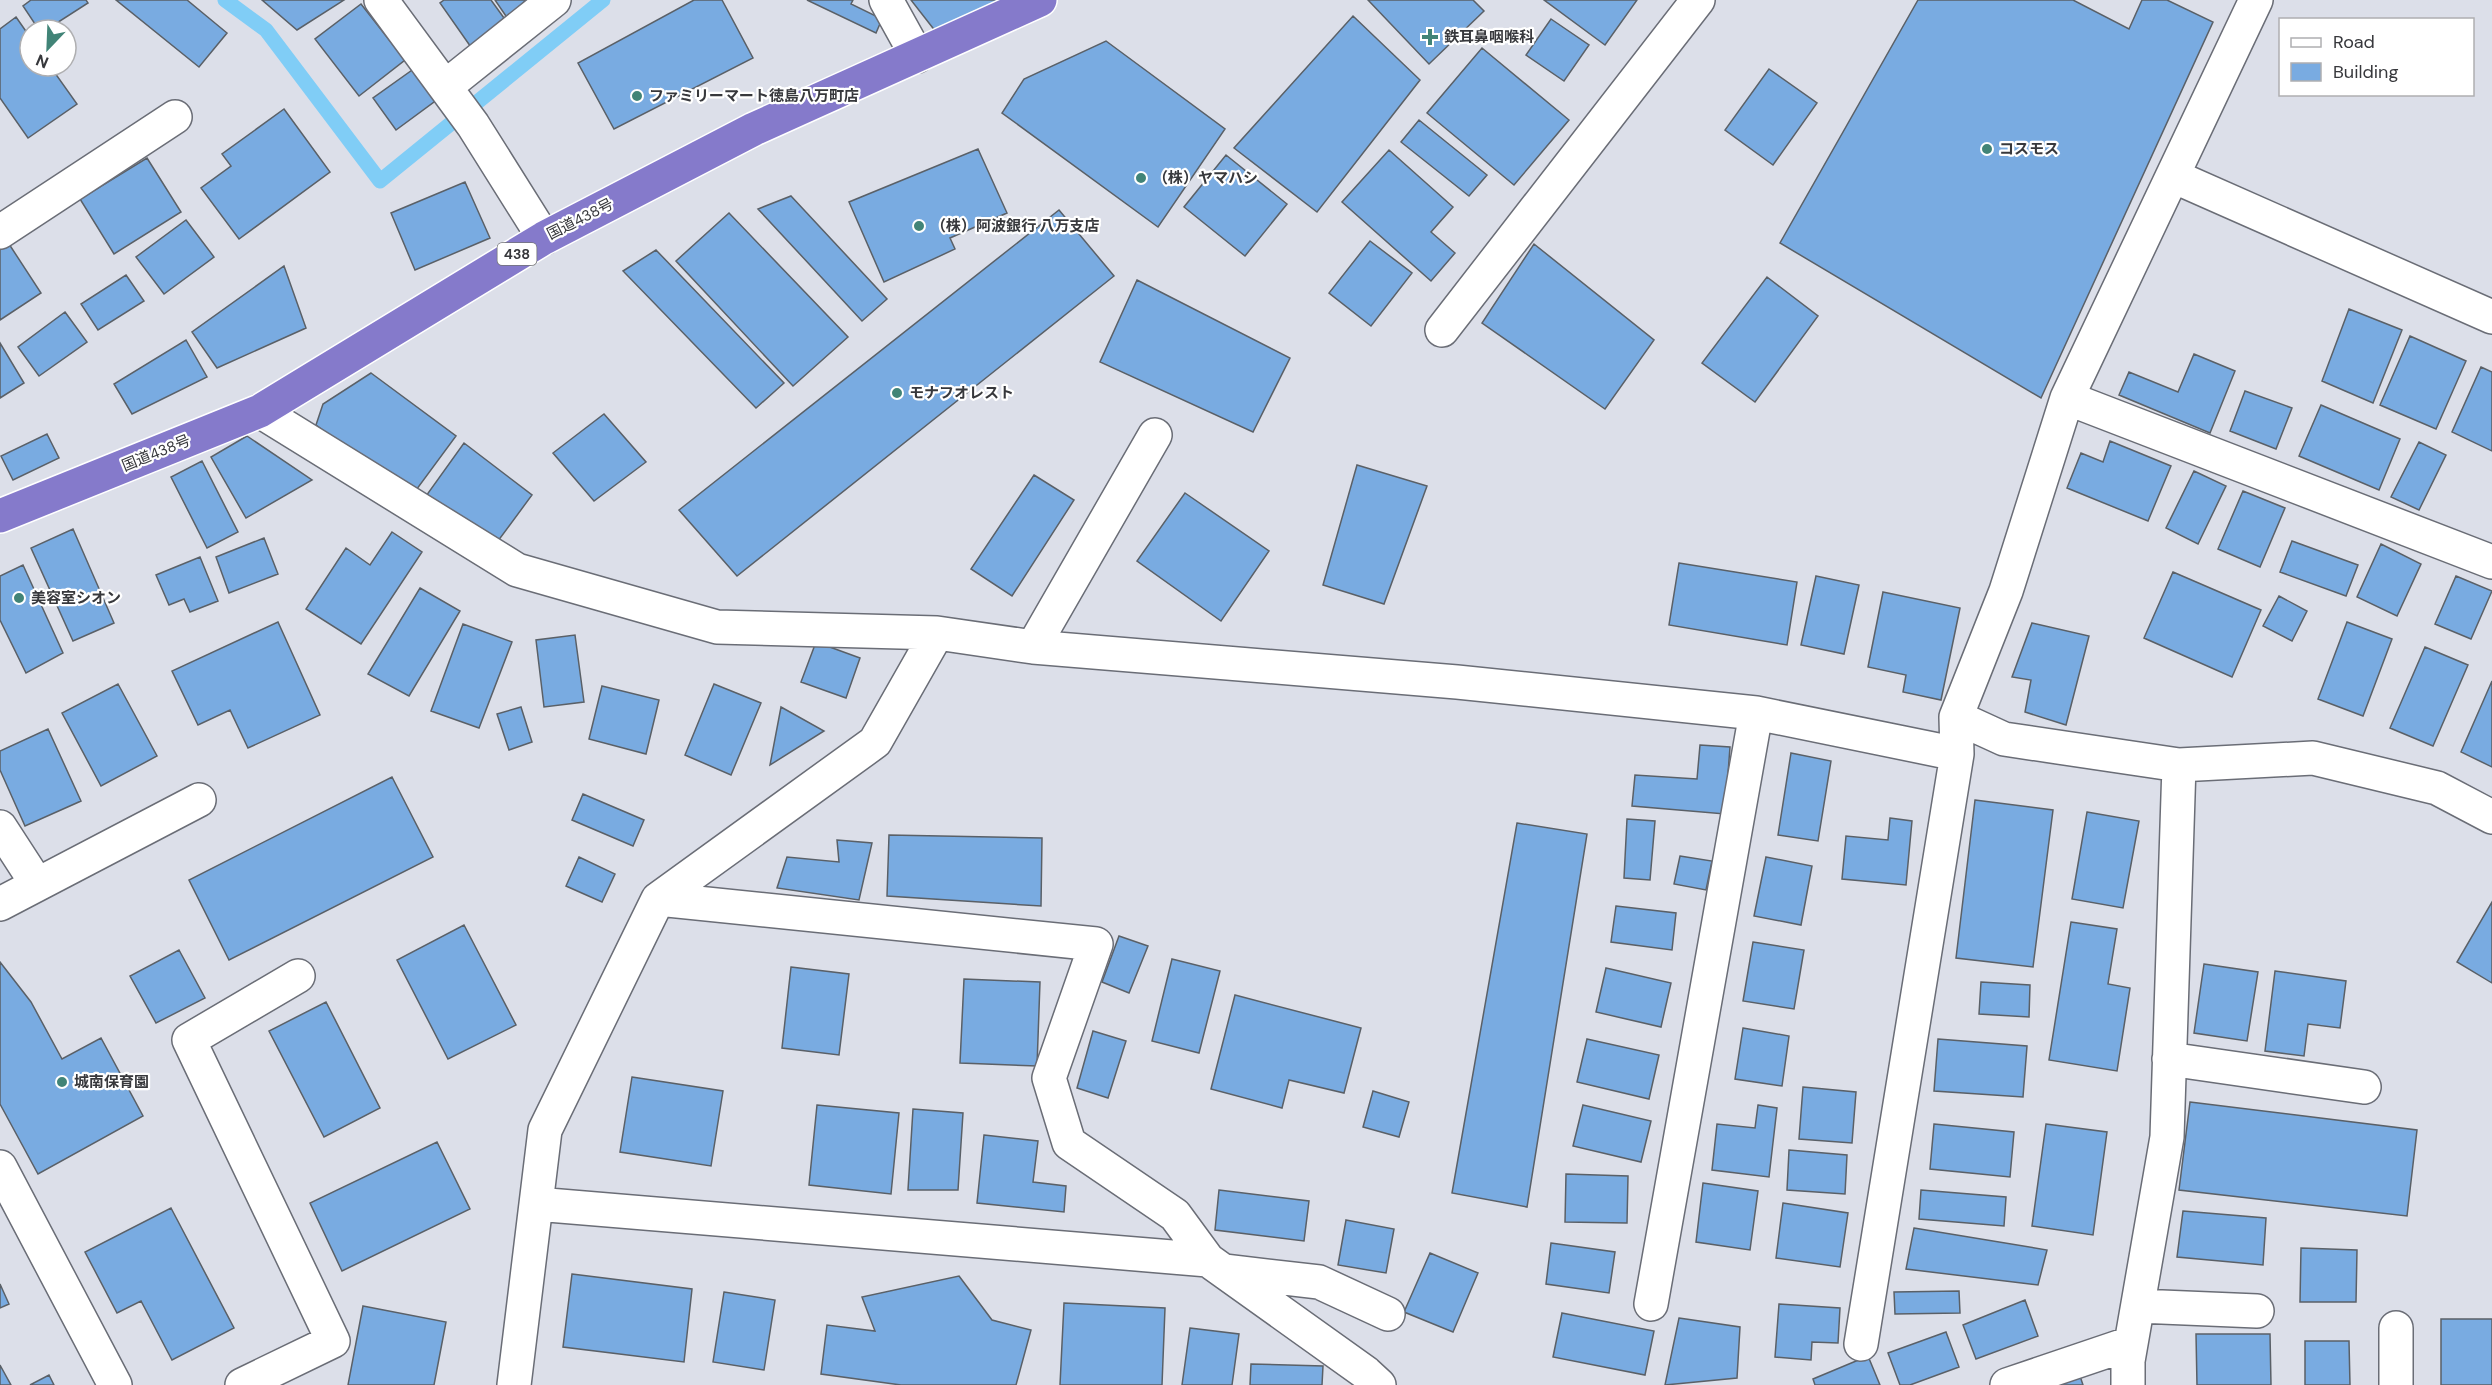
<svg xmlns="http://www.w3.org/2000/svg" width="2492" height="1385" font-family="'DM Sans','Noto Sans JP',sans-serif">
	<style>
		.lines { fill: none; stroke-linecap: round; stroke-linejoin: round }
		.stream { stroke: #80cdf6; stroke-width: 15 }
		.building { fill: #79abe1; stroke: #5a6067; stroke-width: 1.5 }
		.minor-casing { stroke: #6a6d76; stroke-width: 36 }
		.highway-casing { stroke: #fff; stroke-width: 36 }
		.minor { stroke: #fff; stroke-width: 33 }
		.highway { stroke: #857acb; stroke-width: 33 }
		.poi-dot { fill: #418477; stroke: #fff; stroke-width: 2 }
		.labels { text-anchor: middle; stroke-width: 4.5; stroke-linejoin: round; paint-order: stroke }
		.shield { fill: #fff; stroke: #737476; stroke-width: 1.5 }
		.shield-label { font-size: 14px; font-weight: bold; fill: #37383c }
		.poi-label { font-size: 15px; font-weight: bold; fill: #37383c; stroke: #fff; text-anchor: start }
		.street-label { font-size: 15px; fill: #37383c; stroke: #fff }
	</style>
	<rect width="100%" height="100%" fill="#dcdfe9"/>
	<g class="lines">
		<!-- stream -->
		<path class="stream" d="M 225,0 L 266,30 L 380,181 L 603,0"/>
	</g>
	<!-- building -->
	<path class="building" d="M 31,0 L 86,0 L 88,3 L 46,30 L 39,30 L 23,6 Z
		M 116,0 L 187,0 L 227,33 L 199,67 Z
		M 262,0 L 344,0 L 297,30 Z
		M 444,0 L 491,0 L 504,18 L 473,50 L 440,3 Z
		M 495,0 L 526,0 L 508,19 Z
		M 694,0 L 722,0 L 753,58 L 614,129 L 578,63 Z
		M 807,0 L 853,0 L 851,4 L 882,19 L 876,33 Z
		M 911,0 L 1002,0 L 936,32 Z
		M 1368,0 L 1473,0 L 1484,11 L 1429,64 Z
		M 1544,0 L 1637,0 L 1605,45 Z
		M 1918,0 L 2073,0 L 2129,29 L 2142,0 L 2167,0 L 2213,22 L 2041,398 L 1780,243 Z
		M 361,4 L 405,60 L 359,96 L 315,39 Z
		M 1353,16 L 1420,80 L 1317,212 L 1234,148 Z
		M 16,17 L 30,37 L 30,66 L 50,66 L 77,104 L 28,138 L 0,98 L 0,29 Z
		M 1551,19 L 1589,45 L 1564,81 L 1526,55 Z
		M 1106,41 L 1225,129 L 1158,227 L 1002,113 L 1024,79 Z
		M 1482,48 L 1569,120 L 1514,185 L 1427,113 Z
		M 415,68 L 438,99 L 396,130 L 373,98 Z
		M 1769,69 L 1817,103 L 1773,165 L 1725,130 Z
		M 284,109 L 330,172 L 239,239 L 201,188 L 231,166 L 222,154 Z
		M 1419,120 L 1487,175 L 1469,196 L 1401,142 Z
		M 978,149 L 1007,213 L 950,238 L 955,249 L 884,282 L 849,202 Z
		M 1389,150 L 1453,207 L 1431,232 L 1455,253 L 1431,281 L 1342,202 Z
		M 1226,155 L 1287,204 L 1245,256 L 1184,207 Z
		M 147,158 L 181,212 L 114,254 L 80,199 Z
		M 465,182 L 490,238 L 415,270 L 391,213 Z
		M 791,196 L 887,299 L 862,321 L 758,209 Z
		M 1059,210 L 1114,276 L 737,576 L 679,510 Z
		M 729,213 L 848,337 L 793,386 L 676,261 Z
		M 186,220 L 214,257 L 164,294 L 136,257 Z
		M 1370,241 L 1412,273 L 1371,326 L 1329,293 Z
		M 9,244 L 41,293 L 0,320 L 0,250 Z
		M 1534,244 L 1654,340 L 1605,409 L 1482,323 Z
		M 656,250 L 784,383 L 756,408 L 623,271 Z
		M 284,266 L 306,328 L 217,368 L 192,332 Z
		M 126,275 L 144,301 L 98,330 L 81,304 Z
		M 1767,277 L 1818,316 L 1755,402 L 1702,363 Z
		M 1137,280 L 1290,358 L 1253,432 L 1100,362 Z
		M 2349,309 L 2402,330 L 2373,403 L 2322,381 Z
		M 65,312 L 87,342 L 39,376 L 18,347 Z
		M 2410,336 L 2466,361 L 2436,429 L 2380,405 Z
		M 186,340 L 207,377 L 132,414 L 114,384 Z
		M 0,343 L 24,383 L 0,398 Z
		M 2194,354 L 2235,371 L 2210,433 L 2119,395 L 2129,372 L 2178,392 Z
		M 2481,367 L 2492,372 L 2492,451 L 2452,432 Z
		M 371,373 L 456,436 L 411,497 L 316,425 L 323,404 Z
		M 2245,391 L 2292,408 L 2276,449 L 2230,431 Z
		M 2321,405 L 2400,439 L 2379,490 L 2299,456 Z
		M 604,414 L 646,462 L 594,501 L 553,453 Z
		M 47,434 L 59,458 L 13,480 L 1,456 Z
		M 247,436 L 312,480 L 246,518 L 211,457 Z
		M 2110,441 L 2171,466 L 2148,521 L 2067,488 L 2081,453 L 2103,462 Z
		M 2419,442 L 2446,455 L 2419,510 L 2391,497 Z
		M 464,443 L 532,495 L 495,545 L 426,496 Z
		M 202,461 L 238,532 L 207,548 L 171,477 Z
		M 1357,465 L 1427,486 L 1384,604 L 1323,585 Z
		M 2194,471 L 2226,486 L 2198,544 L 2166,528 Z
		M 1034,475 L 1074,500 L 1012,596 L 971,569 Z
		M 2243,491 L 2285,508 L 2260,567 L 2218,549 Z
		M 1185,493 L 1269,551 L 1221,621 L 1137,561 Z
		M 73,529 L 114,623 L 73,641 L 31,548 Z
		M 392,532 L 422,552 L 361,644 L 306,609 L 346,548 L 370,565 Z
		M 264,538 L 278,574 L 229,593 L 216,557 Z
		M 2292,541 L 2358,565 L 2346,596 L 2280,572 Z
		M 2381,544 L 2421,564 L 2397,616 L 2357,597 Z
		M 200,557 L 218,601 L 190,612 L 184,599 L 169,605 L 156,575 Z
		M 1679,563 L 1797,582 L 1787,645 L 1669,625 Z
		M 23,565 L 63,653 L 26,673 L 0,620 L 0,576 Z
		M 2173,572 L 2261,610 L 2232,677 L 2144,638 Z
		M 1816,576 L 1859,585 L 1844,654 L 1801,645 Z
		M 2456,576 L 2492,591 L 2471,639 L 2435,624 Z
		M 420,588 L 460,611 L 409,696 L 368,674 Z
		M 1883,592 L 1960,608 L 1941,700 L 1903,692 L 1906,675 L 1868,667 Z
		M 2279,596 L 2307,611 L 2292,641 L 2263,626 Z
		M 278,622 L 320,715 L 248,748 L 230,710 L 198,725 L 172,671 Z
		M 2347,622 L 2392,639 L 2363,716 L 2318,699 Z
		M 2032,623 L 2089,636 L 2066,725 L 2025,712 L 2031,680 L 2012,677 Z
		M 463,624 L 512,642 L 479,728 L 431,711 Z
		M 575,635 L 584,702 L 544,707 L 536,640 Z
		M 816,642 L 860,658 L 846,698 L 801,682 Z
		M 2425,647 L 2468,665 L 2433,746 L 2390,728 Z
		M 2492,681 L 2492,767 L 2461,752 Z
		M 118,684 L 157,756 L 101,786 L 62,713 Z
		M 714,684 L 761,703 L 731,775 L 685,755 Z
		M 602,686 L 659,700 L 646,754 L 589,739 Z
		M 521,707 L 532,742 L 509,750 L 497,714 Z
		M 781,707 L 824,731 L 770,765 Z
		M 48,729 L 81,801 L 25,826 L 0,770 L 0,751 Z
		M 1700,745 L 1730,747 L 1725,814 L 1632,806 L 1635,775 L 1697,779 Z
		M 1791,753 L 1831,761 L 1818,841 L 1778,835 Z
		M 392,777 L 433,857 L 229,960 L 189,880 Z
		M 583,794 L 644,820 L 633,846 L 572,820 Z
		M 1975,800 L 2053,810 L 2033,967 L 1956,958 Z
		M 2087,812 L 2139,821 L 2123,908 L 2072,899 Z
		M 1890,818 L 1912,821 L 1906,885 L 1842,879 L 1846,836 L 1888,840 Z
		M 1627,819 L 1655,821 L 1650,880 L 1624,878 Z
		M 1517,823 L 1587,834 L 1527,1207 L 1452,1193 Z
		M 889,835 L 1042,838 L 1041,906 L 887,896 Z
		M 837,840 L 872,843 L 859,900 L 777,888 L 787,857 L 839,862 Z
		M 1680,856 L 1712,861 L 1706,890 L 1674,884 Z
		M 579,857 L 615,874 L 602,902 L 566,886 Z
		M 1766,857 L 1812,866 L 1801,925 L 1754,916 Z
		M 2492,902 L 2492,983 L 2457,962 Z
		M 1616,906 L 1676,913 L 1672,950 L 1611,942 Z
		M 2071,922 L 2117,929 L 2108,984 L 2130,988 L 2117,1071 L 2049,1060 Z
		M 464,925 L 516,1025 L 448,1059 L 397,960 Z
		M 1119,936 L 1148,946 L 1129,993 L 1102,982 Z
		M 1753,942 L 1804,950 L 1794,1009 L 1743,1001 Z
		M 179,950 L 205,998 L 156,1023 L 130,976 Z
		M 1172,959 L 1220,971 L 1199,1053 L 1152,1041 Z
		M 0,962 L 31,1002 L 62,1059 L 101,1038 L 143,1116 L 38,1174 L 0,1104 Z
		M 2204,964 L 2258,972 L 2247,1041 L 2194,1033 Z
		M 791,967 L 849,974 L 839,1055 L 782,1048 Z
		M 1606,968 L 1671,983 L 1661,1027 L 1596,1012 Z
		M 2275,971 L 2346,981 L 2340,1028 L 2308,1024 L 2304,1056 L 2265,1051 Z
		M 964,979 L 1040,982 L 1037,1066 L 960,1063 Z
		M 1981,982 L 2030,985 L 2029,1017 L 1979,1014 Z
		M 1235,995 L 1361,1028 L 1344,1093 L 1289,1080 L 1282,1108 L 1211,1089 Z
		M 326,1002 L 380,1108 L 324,1137 L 269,1031 Z
		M 1743,1028 L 1789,1036 L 1782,1086 L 1735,1079 Z
		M 1093,1031 L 1126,1041 L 1108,1098 L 1077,1088 Z
		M 1587,1039 L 1659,1055 L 1649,1099 L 1577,1082 Z
		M 1938,1039 L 2027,1046 L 2023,1097 L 1934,1091 Z
		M 632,1077 L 723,1091 L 711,1166 L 620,1152 Z
		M 1803,1087 L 1856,1092 L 1852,1143 L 1799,1139 Z
		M 1373,1091 L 1409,1102 L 1399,1137 L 1363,1127 Z
		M 2190,1102 L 2417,1130 L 2407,1216 L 2179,1190 Z
		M 817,1105 L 899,1113 L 891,1194 L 809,1185 Z
		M 1583,1105 L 1651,1121 L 1641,1162 L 1573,1146 Z
		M 1758,1105 L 1777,1108 L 1769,1177 L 1712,1170 L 1717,1124 L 1755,1128 Z
		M 913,1109 L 963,1113 L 958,1190 L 908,1190 Z
		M 1934,1124 L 2014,1132 L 2010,1177 L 1930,1169 Z
		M 2046,1124 L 2107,1132 L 2093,1235 L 2032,1226 Z
		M 984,1135 L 1038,1141 L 1033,1182 L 1066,1186 L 1064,1212 L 977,1203 Z
		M 437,1142 L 470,1209 L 342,1271 L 310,1203 Z
		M 1789,1150 L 1847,1155 L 1845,1194 L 1787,1190 Z
		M 1566,1174 L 1628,1176 L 1627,1223 L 1565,1222 Z
		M 1703,1183 L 1758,1191 L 1750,1250 L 1696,1242 Z
		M 1219,1190 L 1309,1201 L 1304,1241 L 1215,1230 Z
		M 1921,1190 L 2006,1197 L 2004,1226 L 1919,1219 Z
		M 1783,1203 L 1848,1213 L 1840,1267 L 1776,1258 Z
		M 171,1208 L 234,1328 L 172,1360 L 141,1301 L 117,1313 L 85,1252 Z
		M 2183,1211 L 2266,1218 L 2263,1265 L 2177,1257 Z
		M 1346,1220 L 1394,1229 L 1386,1273 L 1338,1265 Z
		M 1914,1228 L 2047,1250 L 2038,1285 L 1906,1269 Z
		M 1551,1243 L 1615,1252 L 1609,1293 L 1546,1284 Z
		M 2301,1248 L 2357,1250 L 2356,1302 L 2300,1302 Z
		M 1430,1253 L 1478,1273 L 1453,1332 L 1404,1312 Z
		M 572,1274 L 692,1289 L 684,1362 L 563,1347 Z
		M 959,1276 L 992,1320 L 1031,1330 L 1016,1385 L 901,1385 L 821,1374 L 827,1325 L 875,1331 L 862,1297 Z
		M 0,1284 L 9,1304 L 0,1308 Z
		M 1959,1291 L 1960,1313 L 1895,1314 L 1894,1292 Z
		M 724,1292 L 775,1300 L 764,1370 L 713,1362 Z
		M 2025,1300 L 2038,1336 L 1976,1359 L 1963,1325 Z
		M 1064,1303 L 1165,1308 L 1162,1385 L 1060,1385 Z
		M 1779,1304 L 1840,1308 L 1838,1343 L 1812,1342 L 1811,1360 L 1775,1357 Z
		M 363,1306 L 446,1322 L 434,1385 L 348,1385 Z
		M 1562,1313 L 1654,1331 L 1645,1375 L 1553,1357 Z
		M 1679,1318 L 1740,1327 L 1737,1378 L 1665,1385 Z
		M 2441,1319 L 2492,1319 L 2492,1385 L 2441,1385 Z
		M 1190,1328 L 1239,1334 L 1232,1385 L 1182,1385 Z
		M 1946,1332 L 1959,1367 L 1910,1385 L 1900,1385 L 1888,1353 Z
		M 2196,1334 L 2270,1334 L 2271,1385 L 2197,1385 Z
		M 2305,1341 L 2349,1341 L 2350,1385 L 2305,1385 Z
		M 1868,1356 L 1880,1385 L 1815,1385 L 1813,1379 Z
		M 1251,1364 L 1323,1366 L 1322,1385 L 1250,1385 Z
		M 0,1365 L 11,1385 L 0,1385 Z
		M 49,1375 L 54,1385 L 30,1385 Z
		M 2080,1376 L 2083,1385 L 2055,1385 Z"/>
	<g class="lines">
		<defs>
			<path id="minor" d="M 381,0 L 473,125 L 544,238
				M 886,0 L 917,56
				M 445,87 L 554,0
				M 2173,176 L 2492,317
				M 0,232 L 175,117
				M 1442,330 L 1698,0
				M 2067,398 L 2492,562
				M 260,411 L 517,570 L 717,627 L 937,633 L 1033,647 L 1457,682 L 1756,713 L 1957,754 L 1956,717 L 2004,739 L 2179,765 L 2167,1137 L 2128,1361 L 2128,1385
				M 1033,647 L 1155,435
				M 1956,717 L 2006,591 L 2067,398 L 2256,0
				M 2179,765 L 2313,758 L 2437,788 L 2492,817
				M 0,827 L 37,884
				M 658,899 L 1096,944 L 1049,1078 L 1069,1143 L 1175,1215 L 1208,1260
				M 0,904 L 199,800
				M 2169,1059 L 2364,1087
				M 0,1167 L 115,1385
				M 536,1204 L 1208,1260 L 1366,1373 L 1379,1385
				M 1224,1271 L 1319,1282 L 1388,1314
				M 1651,1304 L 1756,713
				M 2138,1306 L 2257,1311
				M 2396,1328 L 2396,1385
				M 1861,1344 L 1957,754
				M 242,1385 L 333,1341 L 189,1040 L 298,976
				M 514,1385 L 545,1130 L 658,899 L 875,742 L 937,633
				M 2007,1385 L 2131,1343"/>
			<path id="highway" d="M 0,516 L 260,411 L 544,238 L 754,129 L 1040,0"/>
		</defs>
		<!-- minor casing -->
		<use href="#minor" class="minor-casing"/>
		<!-- highway casing -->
		<use href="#highway" class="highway-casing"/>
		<!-- minor -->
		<use href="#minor" class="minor"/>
		<!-- highway -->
		<use href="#highway" class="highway"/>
	</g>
	<!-- markers -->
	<g class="poi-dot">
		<path d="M1427 28h6v6h6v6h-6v6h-6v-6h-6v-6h6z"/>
		<circle cx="637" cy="96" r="6"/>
		<circle cx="1987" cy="149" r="6"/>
		<circle cx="1141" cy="178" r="6"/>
		<circle cx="919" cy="226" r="6"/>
		<circle cx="897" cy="393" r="6"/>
		<circle cx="19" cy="598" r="6"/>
		<circle cx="62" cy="1082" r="6"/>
	</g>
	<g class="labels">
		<!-- shield labels -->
		<rect class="shield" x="497.5" y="243" width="39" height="22" rx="4.5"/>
		<g class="shield-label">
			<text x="517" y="259">438</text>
		</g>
		<!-- poi labels -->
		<g class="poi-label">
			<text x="1444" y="42">鉄耳鼻咽喉科</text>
			<text x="649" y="101">ファミリーマート徳島八万町店</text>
			<text x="1999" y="154">コスモス</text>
			<text x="1153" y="183">（株）ヤマハシ</text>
			<text x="931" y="231">（株）阿波銀行 八万支店</text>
			<text x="909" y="398">モナフオレスト</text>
			<text x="31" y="603">美容室シオン</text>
			<text x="74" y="1087">城南保育園</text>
		</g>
		<!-- street labels -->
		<g class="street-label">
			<text transform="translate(580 219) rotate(-27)" y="5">国道438号</text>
			<text transform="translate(156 453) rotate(-22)" y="5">国道438号</text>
		</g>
	</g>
	<!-- legend -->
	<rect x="2279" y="18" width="195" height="78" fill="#ffffff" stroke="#afafb1" stroke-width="1.5"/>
	<rect x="2291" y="38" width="30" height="9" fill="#ffffff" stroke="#afafb1" stroke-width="1.5"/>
	<text x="2333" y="48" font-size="18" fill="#37383c">Road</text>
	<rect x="2291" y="63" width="30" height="18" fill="#79abe1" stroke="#afafb1" stroke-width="1.5"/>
	<text x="2333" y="78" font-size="18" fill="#37383c">Building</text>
	<!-- north arrow -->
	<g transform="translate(48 48) rotate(203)"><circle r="28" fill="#ffffff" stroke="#afafb1" stroke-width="1.5"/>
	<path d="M0-4.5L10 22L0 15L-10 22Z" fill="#418477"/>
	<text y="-9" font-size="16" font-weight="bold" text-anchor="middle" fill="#37383c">N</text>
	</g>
</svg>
